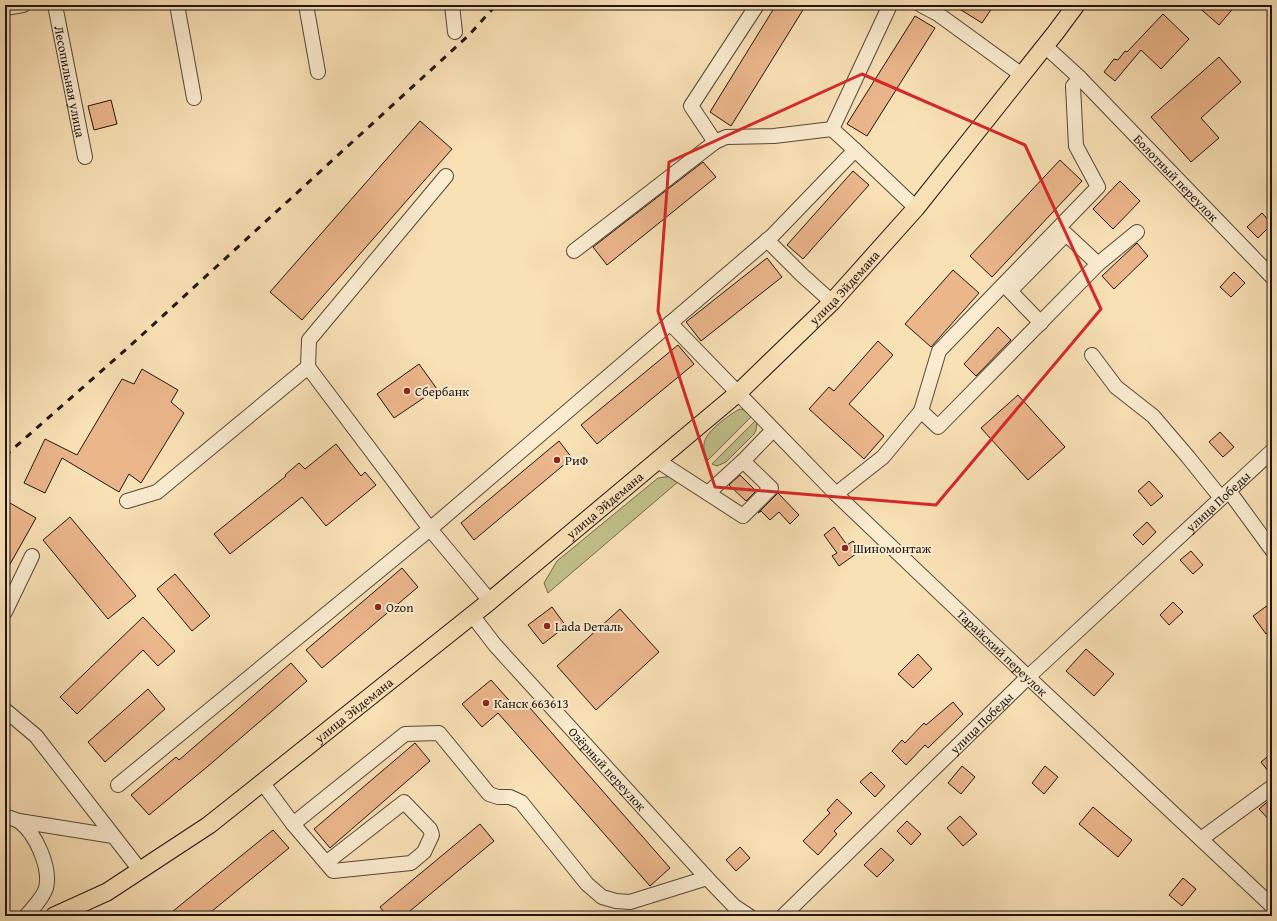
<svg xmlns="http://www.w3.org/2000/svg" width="1277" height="921" font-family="'Gentium Book Plus',serif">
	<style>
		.green { fill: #c2c28b; stroke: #716c4e }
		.building { fill: #ecb68b; stroke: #201511 }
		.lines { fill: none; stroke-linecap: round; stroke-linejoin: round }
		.minor-casing { stroke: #56483a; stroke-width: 16 }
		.major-casing { stroke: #201511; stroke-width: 19 }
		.minor { stroke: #fbecd0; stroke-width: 14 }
		.major { stroke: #f9e1b6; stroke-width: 17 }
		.rail { stroke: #201511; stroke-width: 3; stroke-dasharray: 7 7; stroke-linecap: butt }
		.marked { fill: none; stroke: #d62828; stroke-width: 3; stroke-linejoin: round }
		.poi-dot { fill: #8f2418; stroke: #fbecd0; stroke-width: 1.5 }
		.labels { text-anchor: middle; stroke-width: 4; stroke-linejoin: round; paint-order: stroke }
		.street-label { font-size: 13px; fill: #201511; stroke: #fbecd0 }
		.poi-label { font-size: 13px; fill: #201511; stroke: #fbecd0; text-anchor: start }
	</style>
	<rect width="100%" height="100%" fill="#f9e1b6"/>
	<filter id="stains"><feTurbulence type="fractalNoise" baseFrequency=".005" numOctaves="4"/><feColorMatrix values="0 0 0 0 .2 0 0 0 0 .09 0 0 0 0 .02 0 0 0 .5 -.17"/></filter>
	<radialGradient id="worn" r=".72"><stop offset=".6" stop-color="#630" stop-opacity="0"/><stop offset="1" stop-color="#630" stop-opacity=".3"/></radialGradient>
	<!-- green -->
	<path class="green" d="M 740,409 L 748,411 L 752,416 L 708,460 C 704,454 702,445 706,438 C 710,429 730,414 740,409 Z
		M 755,421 L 757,422 L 756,430 L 754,434 L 726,462 L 717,466 L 712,464 Z
		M 672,476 L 679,481 L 548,593 L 544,583 L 557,561 L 658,478 Z"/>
	<!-- building -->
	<path class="building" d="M 776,5 L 806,5 L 731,126 L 710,112 Z
		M 953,5 L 994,5 L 982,23 Z
		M 1196,5 L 1236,5 L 1219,25 Z
		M 1163,14 L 1189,39 L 1161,69 L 1141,50 L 1115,81 L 1104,72 L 1114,59 L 1118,60 L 1125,51 L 1127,52 Z
		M 915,16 L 935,28 L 867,136 L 847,124 Z
		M 1219,57 L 1241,82 L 1201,118 L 1219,138 L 1191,162 L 1151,117 Z
		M 111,100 L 117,124 L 94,130 L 88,106 Z
		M 420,121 L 452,149 L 302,320 L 270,292 Z
		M 1060,160 L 1082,181 L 992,277 L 970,256 Z
		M 703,162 L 716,177 L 607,265 L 593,247 Z
		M 853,171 L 869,185 L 803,259 L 787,245 Z
		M 1120,181 L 1140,201 L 1113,229 L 1093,209 Z
		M 1262,213 L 1272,224 L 1258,238 L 1247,227 Z
		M 1137,243 L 1148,256 L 1114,289 L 1102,276 Z
		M 767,258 L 782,277 L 701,341 L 686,322 Z
		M 953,270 L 979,293 L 931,347 L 905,324 Z
		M 1234,272 L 1245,283 L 1231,297 L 1220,287 Z
		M 998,327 L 1011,340 L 976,376 L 964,364 Z
		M 878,341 L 893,355 L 849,404 L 884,436 L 864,459 L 809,409 L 829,387 L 834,391 Z
		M 678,345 L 694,364 L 597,444 L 581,425 Z
		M 419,364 L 437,389 L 394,418 L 377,394 Z
		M 142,369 L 178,390 L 171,402 L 184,413 L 141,483 L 129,474 L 119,492 L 62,458 L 45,493 L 24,483 L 45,439 L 77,455 L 122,379 L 134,384 Z
		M 1018,395 L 1065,447 L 1028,480 L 981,428 Z
		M 1220,432 L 1234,447 L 1223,457 L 1209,442 Z
		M 559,441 L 572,458 L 474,540 L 461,523 Z
		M 336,444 L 361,476 L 365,472 L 376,485 L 326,526 L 302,497 L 230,554 L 214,534 L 286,476 L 285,475 L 299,463 L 305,469 Z
		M 740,475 L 756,491 L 746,501 L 729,485 Z
		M 1149,481 L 1163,496 L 1151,506 L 1138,491 Z
		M 778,493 L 799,515 L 790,524 L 779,512 L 770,520 L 761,511 L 758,513 Z
		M 10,503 L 36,518 L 5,573 L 5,513 Z
		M 70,517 L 136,596 L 108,619 L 43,540 Z
		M 1147,522 L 1156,532 L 1143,545 L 1133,535 Z
		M 834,527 L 847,545 L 853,541 L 860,551 L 839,566 L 832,556 L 837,553 L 824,535 Z
		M 1191,551 L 1203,565 L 1193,574 L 1180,560 Z
		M 402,568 L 418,587 L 322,668 L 306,650 Z
		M 175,574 L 210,616 L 192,631 L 157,589 Z
		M 1173,602 L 1183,612 L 1169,625 L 1160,615 Z
		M 1268,605 L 1272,610 L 1272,629 L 1266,634 L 1253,616 Z
		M 552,607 L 566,626 L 543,644 L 528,625 Z
		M 620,609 L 659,652 L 596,710 L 557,666 Z
		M 143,617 L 175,651 L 158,666 L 143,650 L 77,714 L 60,697 Z
		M 1086,649 L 1114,674 L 1094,696 L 1066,671 Z
		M 918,654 L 932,669 L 913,688 L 898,674 Z
		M 291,663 L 307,681 L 207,767 L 149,815 L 131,795 L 176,757 L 179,760 Z
		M 491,680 L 515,707 L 523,700 L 670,868 L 650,886 L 498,713 L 482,727 L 462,704 Z
		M 148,689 L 165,709 L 105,762 L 88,742 Z
		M 953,702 L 963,714 L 928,748 L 925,745 L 906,765 L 892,751 L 902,740 L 905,743 L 924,723 L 926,725 Z
		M 415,743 L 430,761 L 330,848 L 314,829 Z
		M 1272,753 L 1272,776 L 1261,762 Z
		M 962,766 L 975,777 L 961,794 L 948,783 Z
		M 1045,766 L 1058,777 L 1044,794 L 1032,783 Z
		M 871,772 L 885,786 L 875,797 L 860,782 Z
		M 1272,798 L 1272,823 L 1259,809 Z
		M 837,799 L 852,813 L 834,831 L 837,834 L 818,855 L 803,841 L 830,813 L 827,810 Z
		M 1093,807 L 1132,840 L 1118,857 L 1079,824 Z
		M 960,816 L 977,834 L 963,846 L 947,828 Z
		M 907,821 L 921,834 L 911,845 L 897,831 Z
		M 480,824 L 494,841 L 404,916 L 387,916 L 380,907 Z
		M 273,830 L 289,848 L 206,916 L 167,916 Z
		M 740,847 L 750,858 L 736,871 L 726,860 Z
		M 881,848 L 894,860 L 877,877 L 864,865 Z
		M 1183,878 L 1196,889 L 1182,906 L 1169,895 Z"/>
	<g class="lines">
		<defs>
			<g id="minor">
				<path id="s1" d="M 55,5 L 85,157"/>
				<path d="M 177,5 L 194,98"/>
				<path d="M 306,5 L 318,72"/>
				<path d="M 452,5 L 455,32"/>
				<path d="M 921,5 L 938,14 L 1022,75"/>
				<path d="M 5,8 L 23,5"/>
				<path id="s2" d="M 1045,46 L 1080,78 L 1272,277"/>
				<path d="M 832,129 L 890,5"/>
				<path d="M 715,142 L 691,106 L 757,5"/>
				<path d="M 767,240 L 802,275 L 832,302"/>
				<path d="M 574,251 L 715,142 L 726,137 L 774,136 L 832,129 L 855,150"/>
				<path id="s3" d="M 670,323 L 836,494 L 1028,677 L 1272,906"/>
				<path d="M 1041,323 L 1010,291 L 1066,234 L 1098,264"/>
				<path d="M 1092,355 L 1116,387 L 1153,416 L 1188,457 L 1221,498"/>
				<path d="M 308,367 L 309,340 L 446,176"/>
				<path d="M 921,411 L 938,427 L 1098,264 L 1137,232"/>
				<path d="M 658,461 L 743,516 L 771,488 L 743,461 L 773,430"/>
				<path d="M 1229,491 L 1272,550"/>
				<path d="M 708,493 L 743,461"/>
				<path d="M 836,494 L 883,457 L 921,411 L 939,351 L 1098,187 L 1076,146 L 1073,86 L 1080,78"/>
				<path d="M 127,501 L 157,492 L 308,367 L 430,529 L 490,601"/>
				<path d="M 5,612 L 32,556"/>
				<path id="s4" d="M 472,615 L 495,645 L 707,878 L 734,906 L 749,916"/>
				<path d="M 5,710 L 36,736 L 140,870"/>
				<path d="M 262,782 L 293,824 L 405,734 L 439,733 L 489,794 L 498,797 L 510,797 L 521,802 L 587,884 L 602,897 L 616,901 L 630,902 L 707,878"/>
				<path d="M 118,785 L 430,529 L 772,236 L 855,150 L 916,208"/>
				<path d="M 5,816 C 9,818 16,819 20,822 C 36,834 51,868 46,888 C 43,898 33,908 26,916"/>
				<path d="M 19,821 L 113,836"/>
				<path d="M 293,824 L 333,871 L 411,863 L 424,852 L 432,835 L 430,829 L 404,802 L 326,863"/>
				<path d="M 1201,839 L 1272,787"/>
				<path id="s5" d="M 783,916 L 1028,677 L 1272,451"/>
			</g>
			<g id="major">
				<path id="s6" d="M 54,916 L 107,892 L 209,825 L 490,601 L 738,393 L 832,302 L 916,208 L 1056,32 L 1076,5"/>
			</g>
		</defs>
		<!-- minor casing -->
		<use href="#minor" class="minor-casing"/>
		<!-- major casing -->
		<use href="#major" class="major-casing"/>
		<!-- minor -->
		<use href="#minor" class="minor"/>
		<!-- major -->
		<use href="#major" class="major"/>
		<!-- rail -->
		<path class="rail" d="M 5,456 L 131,345 L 469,35 L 496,5"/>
	</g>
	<!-- marked area -->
	<path class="marked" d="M 862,74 L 1025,145 L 1101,309 L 936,505 L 715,487 L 658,311 L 669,162 Z"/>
	<!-- markers -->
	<g class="poi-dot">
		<circle cx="407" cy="391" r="4"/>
		<circle cx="557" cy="460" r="4"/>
		<circle cx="845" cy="548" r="4"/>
		<circle cx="378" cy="607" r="4"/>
		<circle cx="547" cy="626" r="4"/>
		<circle cx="486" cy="703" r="4"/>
	</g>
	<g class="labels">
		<!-- street labels -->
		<g class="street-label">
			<text dy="5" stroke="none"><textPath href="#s1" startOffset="78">Лесопильная улица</textPath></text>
			<text dy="5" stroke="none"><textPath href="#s2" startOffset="186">Болотный переулок</textPath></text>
			<text dy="5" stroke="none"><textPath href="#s6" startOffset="1013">улица Эйдемана</textPath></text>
			<text dy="5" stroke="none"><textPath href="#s5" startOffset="601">улица Победы</textPath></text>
			<text dy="5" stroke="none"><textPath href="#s6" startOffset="689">улица Эйдемана</textPath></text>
			<text dy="5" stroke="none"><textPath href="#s3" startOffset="468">Тарайский переулок</textPath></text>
			<text dy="5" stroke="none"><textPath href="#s6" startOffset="365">улица Эйдемана</textPath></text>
			<text dy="5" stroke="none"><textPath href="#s5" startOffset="277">улица Победы</textPath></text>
			<text dy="5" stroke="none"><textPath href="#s4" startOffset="205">Озёрный переулок</textPath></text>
		</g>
		<!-- poi labels -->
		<g class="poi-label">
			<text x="415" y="396">Сбербанк</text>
			<text x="565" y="465">РиФ</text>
			<text x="853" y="553">Шиномонтаж</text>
			<text x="386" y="612">Ozon</text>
			<text x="555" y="631">Lada Dеталь</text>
			<text x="494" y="708">Канск 663613</text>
		</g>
	</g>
	<!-- margin -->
	<rect width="1277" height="921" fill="none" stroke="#f9e1b6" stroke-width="20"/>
	<rect x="6" y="6" width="1265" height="909" fill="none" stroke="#201511" stroke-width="2"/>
	<rect x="10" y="10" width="1257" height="901" fill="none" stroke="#201511"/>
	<rect width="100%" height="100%" filter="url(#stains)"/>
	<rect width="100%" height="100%" fill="url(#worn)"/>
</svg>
